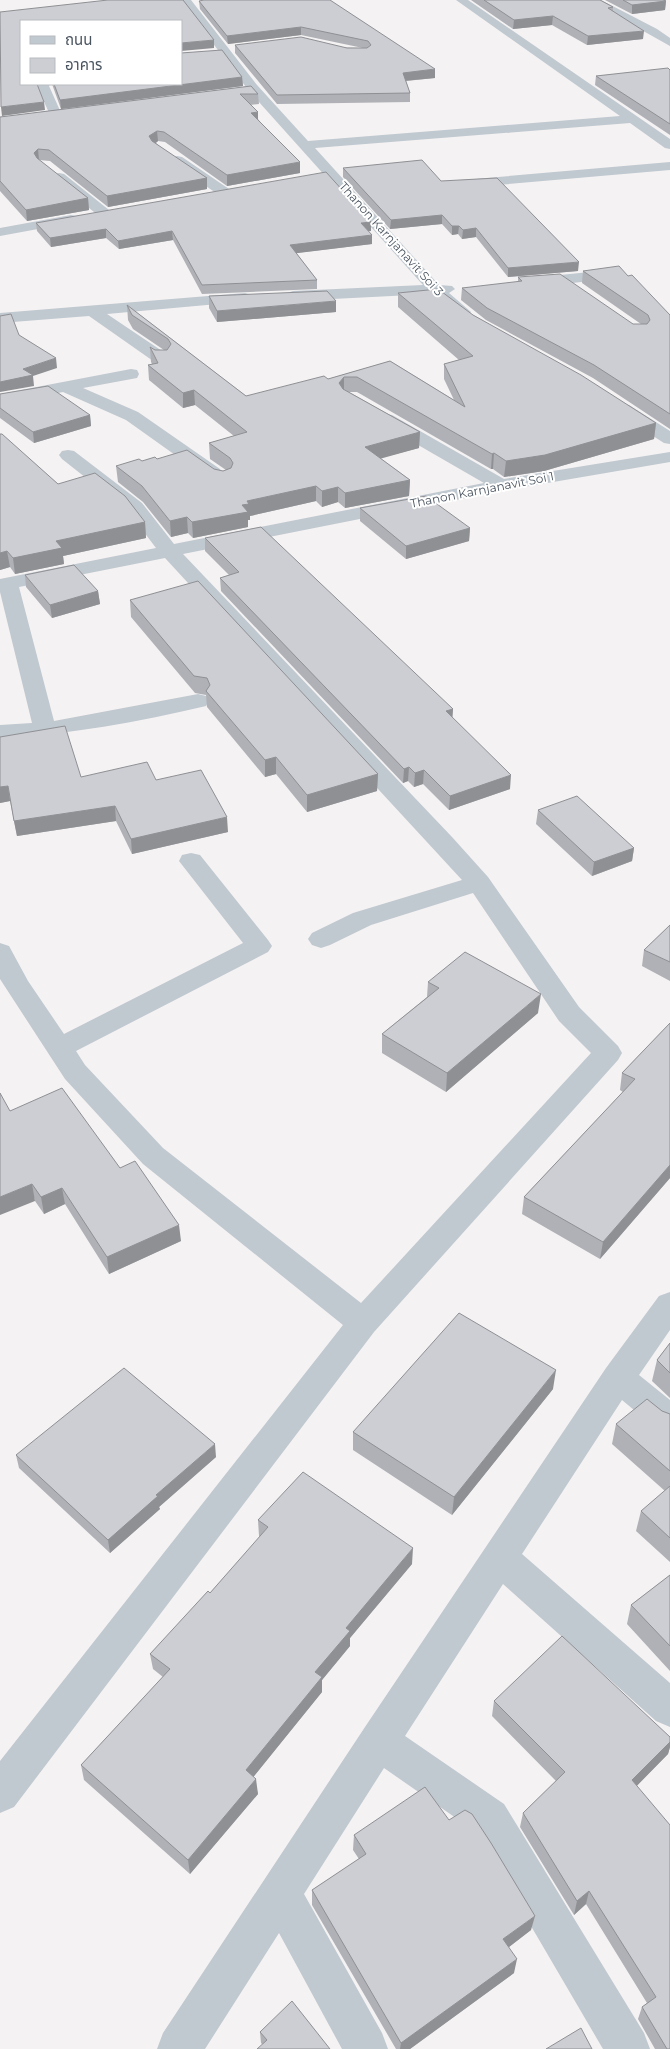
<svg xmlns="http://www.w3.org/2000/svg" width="670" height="2049" font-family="Montserrat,'Noto Sans Thai',sans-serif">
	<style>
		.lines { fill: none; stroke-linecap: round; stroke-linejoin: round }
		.minor { fill: #c0c8d0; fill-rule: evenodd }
		.wall { fill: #afb1b6 }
		.shaded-wall { fill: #8f9094 }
		.building { fill: #ccced4; stroke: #8f9094 }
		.labels { text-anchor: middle; stroke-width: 4; stroke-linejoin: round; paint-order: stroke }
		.far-street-label { font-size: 12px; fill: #4a545f; stroke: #fff }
	</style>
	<rect width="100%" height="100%" fill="#f4f2f2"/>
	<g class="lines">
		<!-- minor -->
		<path class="minor" d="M 180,0 L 191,0 L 257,85 L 308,141 L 620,116 L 456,0 L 468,0 L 670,139 L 670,149 L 665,148 L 630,123 L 315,148 L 439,285 L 452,286 L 455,289 L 449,293 L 471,312 L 469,315 L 457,315 L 431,294 L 293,301 L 287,299 L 285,296 L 287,293 L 293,291 L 423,285 L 249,91 Z
			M 588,0 L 601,0 L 657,29 L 670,38 L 670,46 Z
			M 38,84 L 50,84 L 49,86 L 62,115 L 60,118 L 56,119 L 50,115 L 37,86 Z
			M 177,156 L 182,157 L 229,189 L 231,192 L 229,195 L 219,195 L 172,163 L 170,160 L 172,157 Z
			M 670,162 L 670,170 L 463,188 L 456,184 L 463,180 Z
			M 59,173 L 64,174 L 109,210 L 111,213 L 109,216 L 99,216 L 54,180 L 52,177 L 54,174 Z
			M 71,215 L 76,216 L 78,219 L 76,222 L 0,236 L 0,228 Z
			M 610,270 L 615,272 L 618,275 L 615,278 L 530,288 L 525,286 L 522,283 L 525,280 L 530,278 Z
			M 245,293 L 251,295 L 253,298 L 251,301 L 107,314 L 168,355 L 170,359 L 168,363 L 156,363 L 89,316 L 0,323 L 0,313 Z
			M 131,369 L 137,370 L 139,374 L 137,378 L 83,388 L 138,412 L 220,469 L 222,473 L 220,477 L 213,479 L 206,477 L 126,420 L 63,392 L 0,404 L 0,394 Z
			M 623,404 L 629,405 L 670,431 L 670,444 L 664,443 L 617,413 L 614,409 L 617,405 Z
			M 386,414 L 392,415 L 504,479 L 670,452 L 670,462 L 501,491 L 183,554 L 452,837 L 488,877 L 579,1007 L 618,1046 L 622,1053 L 618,1060 L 374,1332 L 14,1807 L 0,1813 L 0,1761 L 343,1325 L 143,1164 L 65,1079 L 0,979 L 0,943 L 9,946 L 28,981 L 64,1034 L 243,943 L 179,861 L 182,855 L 191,853 L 200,855 L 268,940 L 272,946 L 268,952 L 76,1051 L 85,1065 L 163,1148 L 361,1303 L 591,1053 L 559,1021 L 473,893 L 371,925 L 330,945 L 321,948 L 312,945 L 308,939 L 312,933 L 353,913 L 462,880 L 165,558 L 19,587 L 54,721 L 198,694 L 206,696 L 209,701 L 206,706 C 139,722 69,734 0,739 L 0,725 L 32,723 L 0,592 L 0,579 L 156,548 L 128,511 L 62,459 L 59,455 L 62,451 L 68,450 L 74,451 L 142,503 L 174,544 L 484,483 L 380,423 L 377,419 L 380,415 Z
			M 670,1292 L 670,1330 L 639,1375 L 670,1400 L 670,1435 L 658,1430 L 622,1400 L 522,1554 L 670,1683 L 670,1727 L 656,1721 L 503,1584 L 405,1736 L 504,1804 L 644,2033 L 650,2049 L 603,2049 L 476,1832 L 384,1768 L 304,1894 L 382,2033 L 388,2049 L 342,2049 L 279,1933 L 205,2049 L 157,2049 L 163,2033 L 365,1727 L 606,1368 L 659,1296 Z"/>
	</g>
	<!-- wall -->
	<path class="wall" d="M 330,0 L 435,78 L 406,81 L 410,93 L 410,102 L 277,104 L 235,53 L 235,45 L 363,48 L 301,35 L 228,44 L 200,9 L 199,1 Z
		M 471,0 L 600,0 L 613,7 L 613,11 L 643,39 L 587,45 L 552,25 L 513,29 Z
		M 605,0 L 663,0 L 666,1 L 665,10 L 632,14 Z
		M 670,70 L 670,135 L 595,85 L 596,76 Z
		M 242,77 L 243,86 L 61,109 L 52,84 L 181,84 Z
		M 251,86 L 258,94 L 259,104 L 250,105 L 258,119 L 300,173 L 227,186 L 165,142 L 158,141 L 156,143 L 207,189 L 108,207 L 50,161 L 39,160 L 88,198 L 89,210 L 27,221 L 0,191 L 0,117 Z
		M 343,168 L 441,181 L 578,271 L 508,277 L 476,237 L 462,239 L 458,234 L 452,235 L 442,224 L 390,229 L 343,177 Z
		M 36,223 L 371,231 L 368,231 L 372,244 L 296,253 L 317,280 L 317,289 L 202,294 L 173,240 L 119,249 L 106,238 L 51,247 L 37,231 Z
		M 583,271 L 628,276 L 670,315 L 670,429 L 593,378 L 486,320 L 461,300 L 462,288 L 518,282 L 518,277 L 633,324 L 641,324 L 582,283 Z
		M 398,293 L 473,315 L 656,423 L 654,439 L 544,471 L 504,477 L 493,469 L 491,469 L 357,392 L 349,392 L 420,432 L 419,448 L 380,458 L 410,480 L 409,496 L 345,508 L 338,502 L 322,507 L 316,501 L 250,516 L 250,520 L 248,520 L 248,527 L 193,538 L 188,533 L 171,537 L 143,502 L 118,482 L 116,466 L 157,459 L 223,471 L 226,470 L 210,459 L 209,443 L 234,436 L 195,405 L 183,408 L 149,380 L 148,365 L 152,364 L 151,362 L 150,347 L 155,350 L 164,350 L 133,329 L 128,320 L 127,305 L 246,396 L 328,379 L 390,361 L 454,400 L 444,379 L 444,364 L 459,360 L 398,307 Z
		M 209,296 L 336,312 L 217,322 L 209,308 Z
		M 0,394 L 90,415 L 91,426 L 34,443 L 0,418 Z
		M 0,434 L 58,484 L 145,522 L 146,538 L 63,556 L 64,564 L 15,574 L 10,567 L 0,570 Z
		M 360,508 L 470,528 L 469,541 L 406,559 L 360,521 Z
		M 205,538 L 453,709 L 452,718 L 510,789 L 449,810 L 423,784 L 414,787 L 408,781 L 403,783 L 221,591 L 220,578 L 229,575 L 205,551 Z
		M 25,575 L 98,591 L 100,604 L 52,618 L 26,587 Z
		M 130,600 L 378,774 L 377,791 L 307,812 L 276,774 L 265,777 L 207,707 L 206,695 L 195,693 L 131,617 Z
		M 0,737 L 81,777 L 156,780 L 228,832 L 132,854 L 116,821 L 17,836 L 10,801 L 0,803 Z
		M 538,810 L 634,848 L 632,861 L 592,876 L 536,824 Z
		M 670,925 L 670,981 L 642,966 L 644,950 Z
		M 428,982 L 538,1013 L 446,1092 L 382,1053 L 382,1034 L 427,997 Z
		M 670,1023 L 670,1178 L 600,1259 L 522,1214 L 524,1197 L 623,1092 L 620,1090 L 622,1073 Z
		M 10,1111 L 120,1168 L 181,1241 L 109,1274 L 65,1204 L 44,1214 L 35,1201 Z
		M 670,1343 L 670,1398 L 652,1381 L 657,1360 Z
		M 553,1389 L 452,1515 L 353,1450 L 353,1432 Z
		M 662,1411 L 670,1414 L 670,1562 L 636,1531 L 641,1511 L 665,1491 L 612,1444 L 616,1424 Z
		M 16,1455 L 216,1457 L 159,1507 L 160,1509 L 110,1553 L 19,1468 Z
		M 258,1520 L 412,1564 L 350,1638 L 350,1646 L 322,1680 L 322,1692 L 253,1777 L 258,1794 L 190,1874 L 84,1780 L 81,1765 L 163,1677 L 153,1669 L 150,1654 L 210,1593 L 260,1537 L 259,1536 Z
		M 670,1575 L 670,1671 L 627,1624 L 631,1605 Z
		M 494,1701 L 670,1737 L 670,1747 L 668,1754 L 636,1786 L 670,2049 L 655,2049 L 638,2019 L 642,2007 L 647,2003 L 586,1904 L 574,1915 L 520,1827 L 523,1813 L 556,1781 L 492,1716 Z
		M 449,1820 L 531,1930 L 509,1947 L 514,1973 L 410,2049 L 396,2049 L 312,1905 L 312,1890 L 359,1859 L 353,1850 L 354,1835 Z
		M 260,2032 L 330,2049 L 262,2044 L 261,2043 Z"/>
	<!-- shaded-wall -->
	<path class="shaded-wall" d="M 666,1 L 665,10 L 632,14 L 632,5 Z
		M 553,16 L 552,25 L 513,29 L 514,20 Z
		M 301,27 L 301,35 L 228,44 L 227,36 Z
		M 644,31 L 643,39 L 587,45 L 588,36 Z
		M 214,40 L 214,48 L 181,51 L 181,43 Z
		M 435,69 L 435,78 L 403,81 L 403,73 Z
		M 242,77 L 243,86 L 61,109 L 60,100 Z
		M 44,102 L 45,110 L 2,116 L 1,107 Z
		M 258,112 L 258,122 L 251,113 Z
		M 157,131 L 158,141 L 150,147 L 149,136 Z
		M 38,149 L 39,160 L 35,164 L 34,153 Z
		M 300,162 L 300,173 L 227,186 L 227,175 Z
		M 207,178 L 207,189 L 108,207 L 107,196 Z
		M 88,198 L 89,210 L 27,221 L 26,210 Z
		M 442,215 L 442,224 L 390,229 L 391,220 Z
		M 371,222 L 371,231 L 361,232 L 361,223 Z
		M 452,226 L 459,226 L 458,234 L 452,235 Z
		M 476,228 L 476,237 L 462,239 L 463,230 Z
		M 106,229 L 106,238 L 51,247 L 50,238 Z
		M 172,231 L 173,240 L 119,249 L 118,241 Z
		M 372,235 L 372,244 L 290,254 L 290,245 Z
		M 579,262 L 578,271 L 508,277 L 508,268 Z
		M 336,301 L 336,312 L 217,322 L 217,311 Z
		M 56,358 L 57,368 L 33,376 L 34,386 L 0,392 L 0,382 L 23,369 Z
		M 344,377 L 344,392 L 339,383 Z
		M 194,390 L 195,405 L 183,408 L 183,393 Z
		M 90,415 L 91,426 L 34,443 L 33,432 Z
		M 656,423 L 654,439 L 544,471 L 504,477 L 506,461 Z
		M 420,432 L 419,448 L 365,463 L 365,447 Z
		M 494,453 L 493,469 L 491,469 L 492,454 Z
		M 410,480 L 409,496 L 345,508 L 345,493 Z
		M 316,486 L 316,501 L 250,516 L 250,520 L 248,520 L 248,527 L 193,538 L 192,522 L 242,505 L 247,501 Z
		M 338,487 L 338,502 L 322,507 L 322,491 Z
		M 187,517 L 188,533 L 171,537 L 170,521 Z
		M 145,522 L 146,538 L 63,556 L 64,564 L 15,574 L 13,558 L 56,541 Z
		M 470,528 L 469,541 L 406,559 L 406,546 Z
		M 7,551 L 10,567 L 0,570 L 0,553 Z
		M 98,591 L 100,604 L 52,618 L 50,605 Z
		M 453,709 L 452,723 L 446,711 Z
		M 276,757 L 276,774 L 265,777 L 265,760 Z
		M 409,767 L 408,781 L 403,783 L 404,769 Z
		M 424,770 L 423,784 L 414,787 L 415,773 Z
		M 378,774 L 377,791 L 307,812 L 307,795 Z
		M 511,775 L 510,789 L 449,810 L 450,796 Z
		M 8,786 L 10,801 L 0,803 L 0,787 Z
		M 115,806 L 116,821 L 17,836 L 14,821 Z
		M 227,817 L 228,832 L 132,854 L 131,839 Z
		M 634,848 L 632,861 L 592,876 L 594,862 Z
		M 541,994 L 538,1013 L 446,1092 L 447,1073 Z
		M 670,1165 L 670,1178 L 600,1259 L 603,1242 Z
		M 32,1184 L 35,1201 L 0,1215 L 0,1197 Z
		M 62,1188 L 65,1204 L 44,1214 L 41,1197 Z
		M 179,1225 L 181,1241 L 109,1274 L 107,1257 Z
		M 556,1370 L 553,1389 L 452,1515 L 454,1497 Z
		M 215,1444 L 216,1457 L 159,1507 L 160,1509 L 110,1553 L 108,1540 L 156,1495 Z
		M 413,1548 L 412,1564 L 350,1638 L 350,1646 L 322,1680 L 322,1692 L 247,1785 L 246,1770 L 346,1628 Z
		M 670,1742 L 670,1747 L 668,1754 L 628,1795 L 632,1780 Z
		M 256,1779 L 258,1794 L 190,1874 L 188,1860 Z
		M 589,1891 L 586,1904 L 574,1915 L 577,1901 Z
		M 535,1916 L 531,1930 L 501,1953 L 503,1939 Z
		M 517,1959 L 514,1973 L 410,2049 L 400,2049 L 401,2043 Z"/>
	<!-- building -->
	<path class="building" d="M 108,0 L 183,0 L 214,40 L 181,43 L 181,21 L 21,21 L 21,84 L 37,84 L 44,102 L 1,107 L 0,12 Z
		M 204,0 L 330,0 L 435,69 L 403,73 L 410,93 L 277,95 L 235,45 L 301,37 L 347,48 L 367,48 L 371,45 L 368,41 L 301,27 L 227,36 L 199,1 Z
		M 484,0 L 600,0 L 613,7 L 608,8 L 644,31 L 588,36 L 553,16 L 514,20 Z
		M 623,0 L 663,0 L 666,1 L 632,5 Z
		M 222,50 L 242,77 L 60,100 L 54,84 L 181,84 L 181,53 Z
		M 668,68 L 670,70 L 670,124 L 596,76 Z
		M 251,86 L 258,94 L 240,94 L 258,112 L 251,113 L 300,162 L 227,175 L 164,132 L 157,131 L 149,136 L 152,141 L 207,178 L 107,196 L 49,150 L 38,149 L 34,153 L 37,158 L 88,198 L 26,210 L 0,181 L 0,117 Z
		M 422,160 L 441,181 L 497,178 L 579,262 L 508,268 L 476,228 L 463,230 L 459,226 L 452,226 L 442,215 L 391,220 L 343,168 Z
		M 326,172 L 371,222 L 361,223 L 372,235 L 290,245 L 317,280 L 202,285 L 172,231 L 118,241 L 106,229 L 50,238 L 36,223 Z
		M 619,266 L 628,276 L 632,275 L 670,315 L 670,414 L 594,365 L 487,308 L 462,288 L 522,281 L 518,277 L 560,274 L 633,324 L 647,324 L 650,320 L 648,315 L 583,271 Z
		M 438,289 L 473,315 L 581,375 L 656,423 L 545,455 L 506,461 L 494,453 L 492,454 L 357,377 L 344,377 L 339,383 L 343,389 L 420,432 L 365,447 L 410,480 L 345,493 L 338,487 L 322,491 L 316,486 L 247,501 L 249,504 L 242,505 L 248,512 L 192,522 L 187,517 L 170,521 L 142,486 L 116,466 L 139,459 L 142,461 L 155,457 L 157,459 L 187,450 L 214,469 L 223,471 L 231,468 L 233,463 L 230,458 L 209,443 L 247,432 L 194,390 L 183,393 L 148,365 L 158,363 L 150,347 L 155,350 L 167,350 L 171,344 L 168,339 L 132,315 L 127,305 L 246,396 L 324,376 L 328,379 L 390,361 L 465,407 L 444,364 L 473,356 L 398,293 Z
		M 327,291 L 336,301 L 217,311 L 209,296 Z
		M 11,314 L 19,335 L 56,358 L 23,369 L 33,375 L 0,382 L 0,316 Z
		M 48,386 L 90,415 L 33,432 L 0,408 L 0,394 Z
		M 0,434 L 2,434 L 58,484 L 95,473 L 125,496 L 145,522 L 56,541 L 62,548 L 13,558 L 7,551 L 0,553 Z
		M 426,496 L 470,528 L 406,546 L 360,508 Z
		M 261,527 L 453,709 L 446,711 L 511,775 L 450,796 L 424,770 L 415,773 L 409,767 L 404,769 L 220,578 L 239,572 L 205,538 Z
		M 74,565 L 98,591 L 50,605 L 25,575 Z
		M 198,581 L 378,774 L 307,795 L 276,757 L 265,760 L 206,691 L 210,685 L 207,678 L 194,676 L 130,600 Z
		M 65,726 L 81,777 L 147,762 L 156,780 L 201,770 L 227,817 L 131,839 L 115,806 L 14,821 L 8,786 L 0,787 L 0,737 Z
		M 577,796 L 634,848 L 594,862 L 538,810 Z
		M 670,925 L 670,962 L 644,950 Z
		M 465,952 L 541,994 L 447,1073 L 382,1034 L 439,988 L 428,982 Z
		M 670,1023 L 670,1165 L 603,1242 L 524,1197 L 635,1079 L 622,1073 Z
		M 62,1088 L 120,1168 L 135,1161 L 179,1225 L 107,1257 L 62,1188 L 41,1197 L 32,1184 L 0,1197 L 0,1093 L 10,1111 Z
		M 459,1313 L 556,1370 L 454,1497 L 353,1432 Z
		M 670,1343 L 670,1373 L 657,1360 Z
		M 124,1368 L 215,1444 L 156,1495 L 158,1496 L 108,1540 L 16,1455 Z
		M 647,1399 L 662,1411 L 670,1414 L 670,1471 L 616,1424 Z
		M 303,1472 L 413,1548 L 346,1628 L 350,1631 L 315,1672 L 322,1677 L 246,1770 L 256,1779 L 188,1860 L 81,1765 L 170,1669 L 150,1654 L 208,1591 L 210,1593 L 268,1527 L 258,1520 Z
		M 670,1486 L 670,1538 L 641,1511 Z
		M 670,1575 L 670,1646 L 631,1605 Z
		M 562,1636 L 670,1737 L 670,1742 L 632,1780 L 670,1825 L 670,2049 L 667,2049 L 642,2007 L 656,1997 L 589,1891 L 577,1901 L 523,1813 L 565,1772 L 494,1701 Z
		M 425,1787 L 449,1820 L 465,1810 L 472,1814 L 491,1843 L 535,1916 L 503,1939 L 517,1959 L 401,2043 L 312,1890 L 366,1854 L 354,1835 Z
		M 292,2001 L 330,2049 L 257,2049 L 267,2040 L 260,2032 Z
		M 581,2028 L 592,2049 L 546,2049 Z"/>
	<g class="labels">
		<!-- far-street labels -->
		<g class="far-street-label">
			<text transform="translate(391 239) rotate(48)" y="4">Thanon Karnjanavit Soi 3</text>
			<text transform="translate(482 490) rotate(-11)" y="4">Thanon Karnjanavit Soi 1</text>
		</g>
	</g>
	<!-- legend -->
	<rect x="20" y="20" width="162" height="65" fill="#ffffff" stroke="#b7bbbf"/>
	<rect x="30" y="36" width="25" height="8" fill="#c0c8d0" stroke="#b7bbbf"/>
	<text x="65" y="45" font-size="15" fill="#4a545f">ถนน</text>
	<rect x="30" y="58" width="25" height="15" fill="#ccced4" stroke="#b7bbbf"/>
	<text x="65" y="70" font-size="15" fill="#4a545f">อาคาร</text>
</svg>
